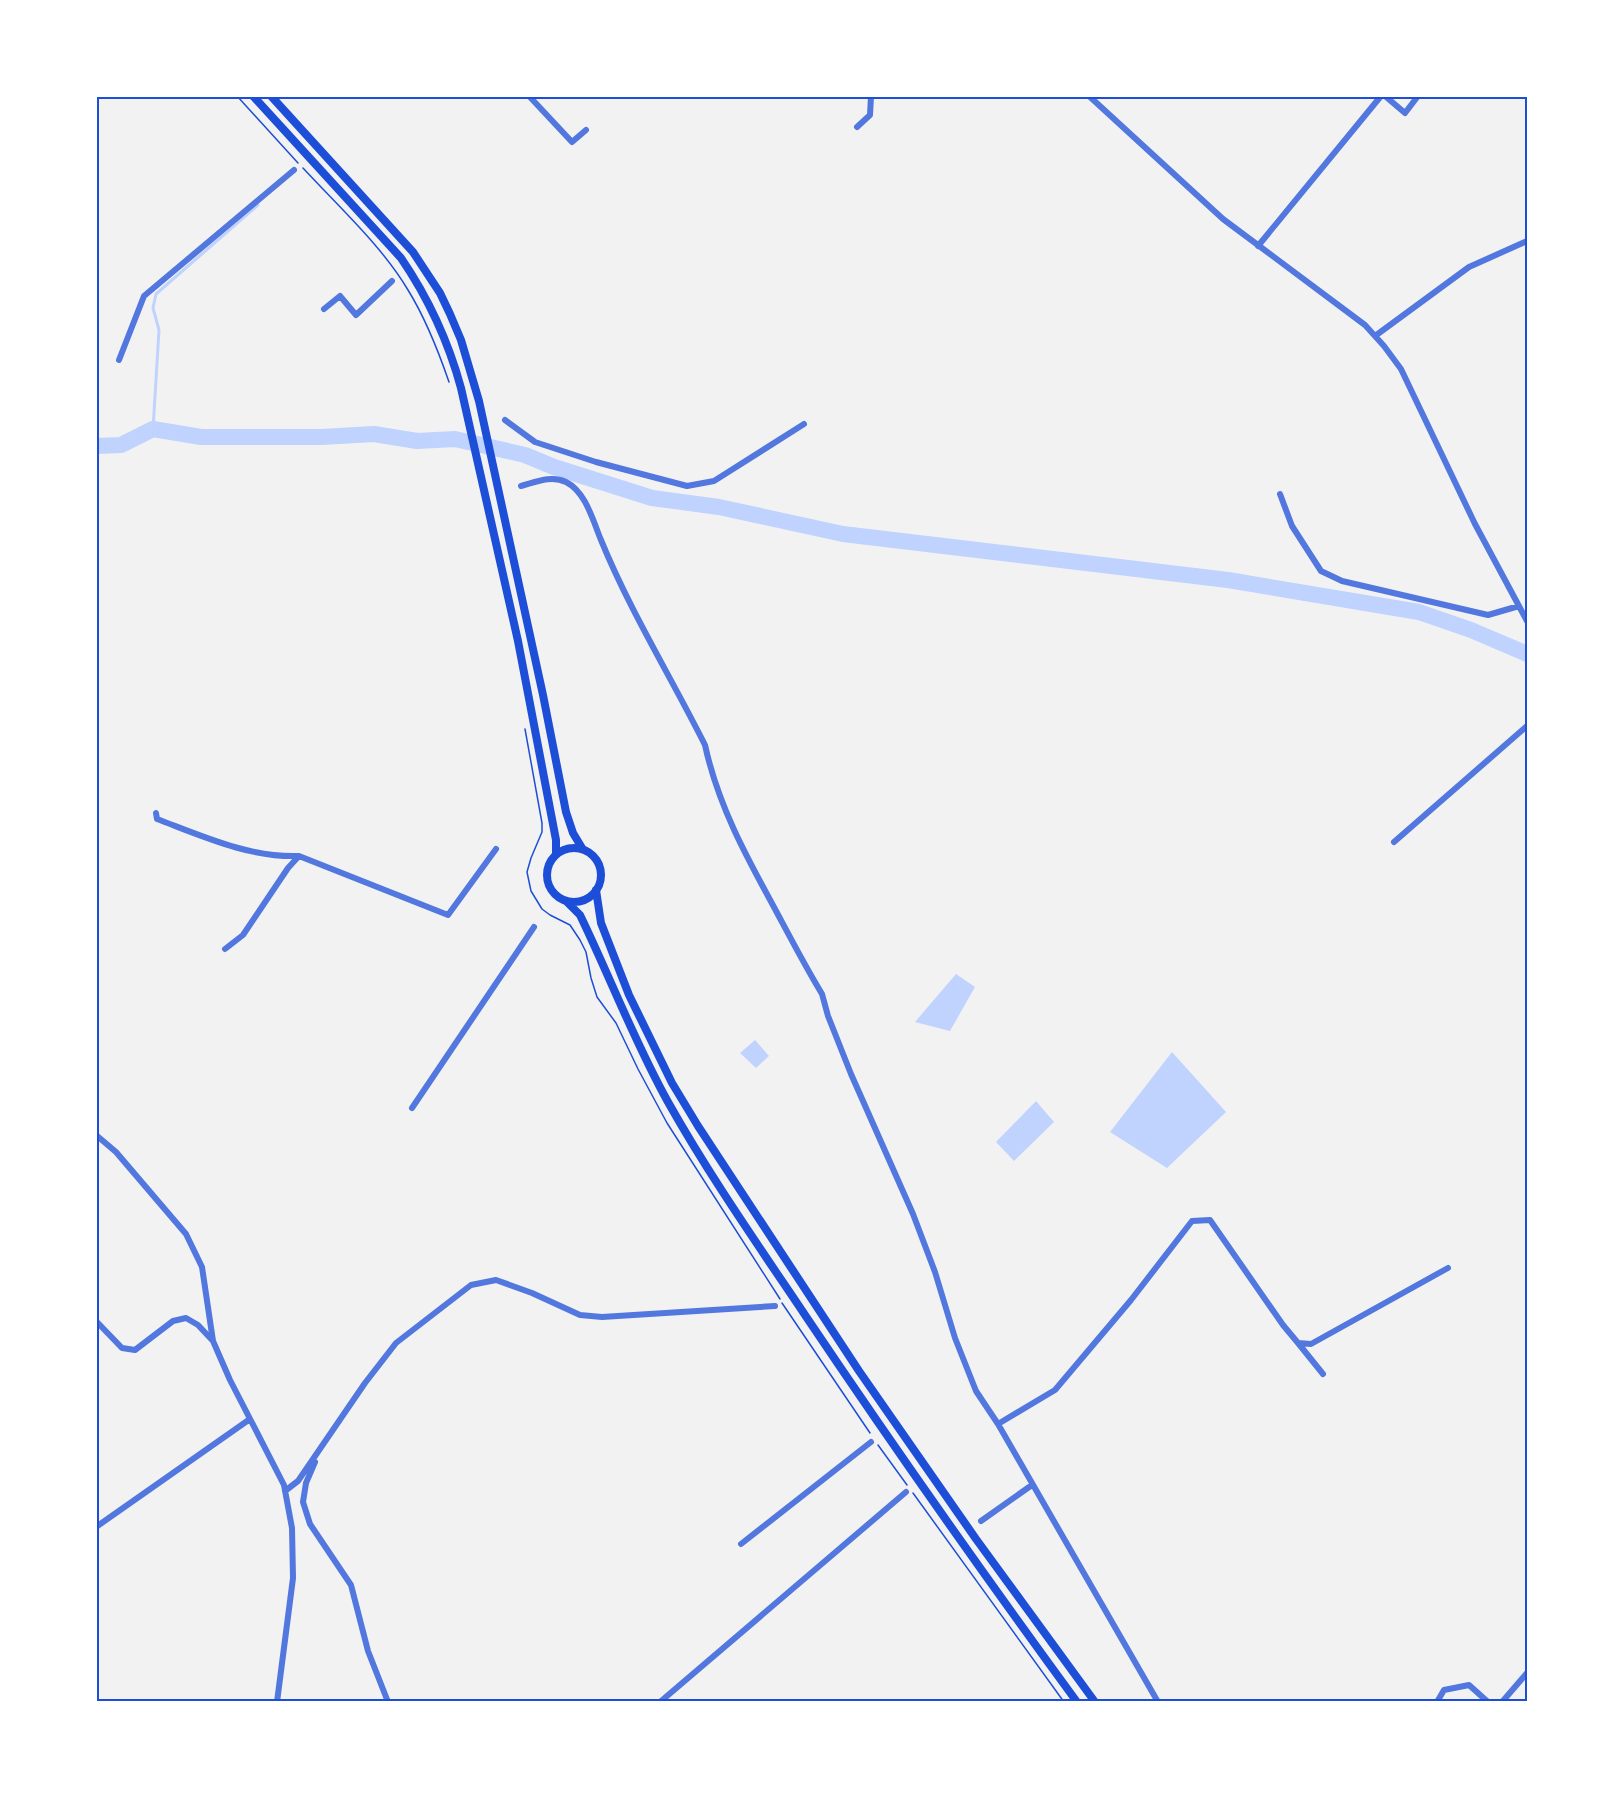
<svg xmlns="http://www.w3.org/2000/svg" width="1623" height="1798" font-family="'Sofia Sans Condensed',sans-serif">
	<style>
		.water { fill: #bfd3fe }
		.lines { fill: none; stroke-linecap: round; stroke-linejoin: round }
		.stream { stroke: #bfd3fe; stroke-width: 3 }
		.river { stroke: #bfd3fe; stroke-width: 16 }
		.path { stroke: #1d4ed8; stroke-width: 1.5 }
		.minor { stroke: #5277de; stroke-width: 6 }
		.secondary { stroke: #1d4ed8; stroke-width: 8 }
		.neatline { fill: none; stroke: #1d4ed8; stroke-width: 2 }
	</style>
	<rect width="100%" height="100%" fill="#f2f2f2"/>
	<!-- water -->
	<path class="water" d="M 956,974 L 975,987 L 950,1031 L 915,1022 Z
		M 755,1040 L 769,1056 L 756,1068 L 740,1053 Z
		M 1172,1052 L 1226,1112 L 1167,1168 L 1110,1132 Z
		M 1036,1101 L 1054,1122 L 1014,1161 L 996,1142 Z"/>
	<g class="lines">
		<!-- stream -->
		<path class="stream" d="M 153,429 L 159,330 L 153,308 L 156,294 L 258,205"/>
		<!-- river -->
		<path class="river" d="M 96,446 L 121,445 L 153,429 L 201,437 L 321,437 L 374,434 L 417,441 L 455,439 L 525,455 L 554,467 L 652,498 L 719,507 L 843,534 L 1228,580 L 1419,612 L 1471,630 L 1527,654"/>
		<!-- path -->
		<path class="path" d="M 237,96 L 298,163
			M 303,168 C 338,206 382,246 408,290 C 426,319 438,350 449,382
			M 525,729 L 542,823 L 542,832 L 531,858 L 527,872 L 531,891 L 542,909 L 550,915 L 570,925 L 580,940 L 586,952 L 591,978 L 597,997 L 616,1023 L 638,1069 L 667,1123 L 780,1299
			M 782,1303 L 870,1433
			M 878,1445 L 907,1485
			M 913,1493 L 1064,1702"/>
		<!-- minor -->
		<path class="minor" d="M 529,96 L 572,142 L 586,130
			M 1089,96 L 1223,219 L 1365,325 L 1384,346 L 1401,369 L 1475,524 L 1527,621
			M 1385,96 L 1405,113 L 1418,96
			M 857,127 L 870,115 L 871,96
			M 1258,246 L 1381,96
			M 324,309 L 340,296 L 356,315 L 392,281
			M 1375,336 L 1469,267 L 1527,241
			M 119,360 L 144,296 L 294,170
			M 505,420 L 535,442 L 596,462 L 687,486 L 714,481 L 804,424
			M 521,486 C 536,482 551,475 566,482 C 586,492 593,521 601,540 C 630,611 671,677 705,745 C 718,805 746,856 775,909 C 790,937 805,966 822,994 L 828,1016 L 851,1074 L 913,1214 L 935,1272 L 955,1338 L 976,1391 L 998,1424 L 1158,1702
			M 1280,494 L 1292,526 L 1321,571 L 1342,581 L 1488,615 L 1519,606
			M 156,813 L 157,819 C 202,836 250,858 299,856
			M 1394,842 L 1527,726
			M 225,949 L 243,935 L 288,868 L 299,856 L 448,915 L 496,849
			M 412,1108 L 534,927
			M 96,1135 L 116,1152 L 186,1234 L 202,1267 L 213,1341 L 230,1380 L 284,1485 L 292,1528 L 293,1578 L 277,1702
			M 96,1321 L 122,1348 L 135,1350 L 173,1321 L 186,1318 L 198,1325 L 213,1341
			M 1298,1343 L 1323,1374
			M 998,1424 L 1055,1390 L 1131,1300 L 1192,1221 L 1210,1220 L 1283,1325 L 1298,1343 L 1311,1344 L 1448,1268
			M 315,1462 L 306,1483 L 303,1502 L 310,1524 L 351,1585 L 368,1651 L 388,1702
			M 285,1491 L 298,1481 L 365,1383 L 396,1343 L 471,1285 L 496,1280 L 532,1293 L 580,1315 L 602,1317 L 775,1306
			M 981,1521 L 1032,1485
			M 96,1527 L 250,1419
			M 741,1544 L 871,1442
			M 660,1702 L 906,1492
			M 1437,1702 L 1444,1690 L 1469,1685 L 1488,1702
			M 1502,1702 L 1527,1673"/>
		<!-- secondary -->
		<path class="secondary" d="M 253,96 L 401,258 C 429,299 448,340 461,388 L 518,641 L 556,840 L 556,853
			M 271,96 L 413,252 L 440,293 L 450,314 L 461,340 L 479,401 L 543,695 L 566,812 L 573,833 L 582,848
			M547 875a27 27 0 1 1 54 0a27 27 0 1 1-54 0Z
			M 596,890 L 601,923 L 629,995 L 672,1083 L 698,1126 L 859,1371 L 976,1539 L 1095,1702
			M 566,901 L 580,915 C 610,977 634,1041 668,1102 C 709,1175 758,1245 805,1315 C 893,1446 984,1575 1077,1702"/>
	</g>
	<!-- border -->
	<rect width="1623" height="1798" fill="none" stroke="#ffffff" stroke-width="195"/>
	<rect x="98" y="98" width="1428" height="1602" class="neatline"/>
</svg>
